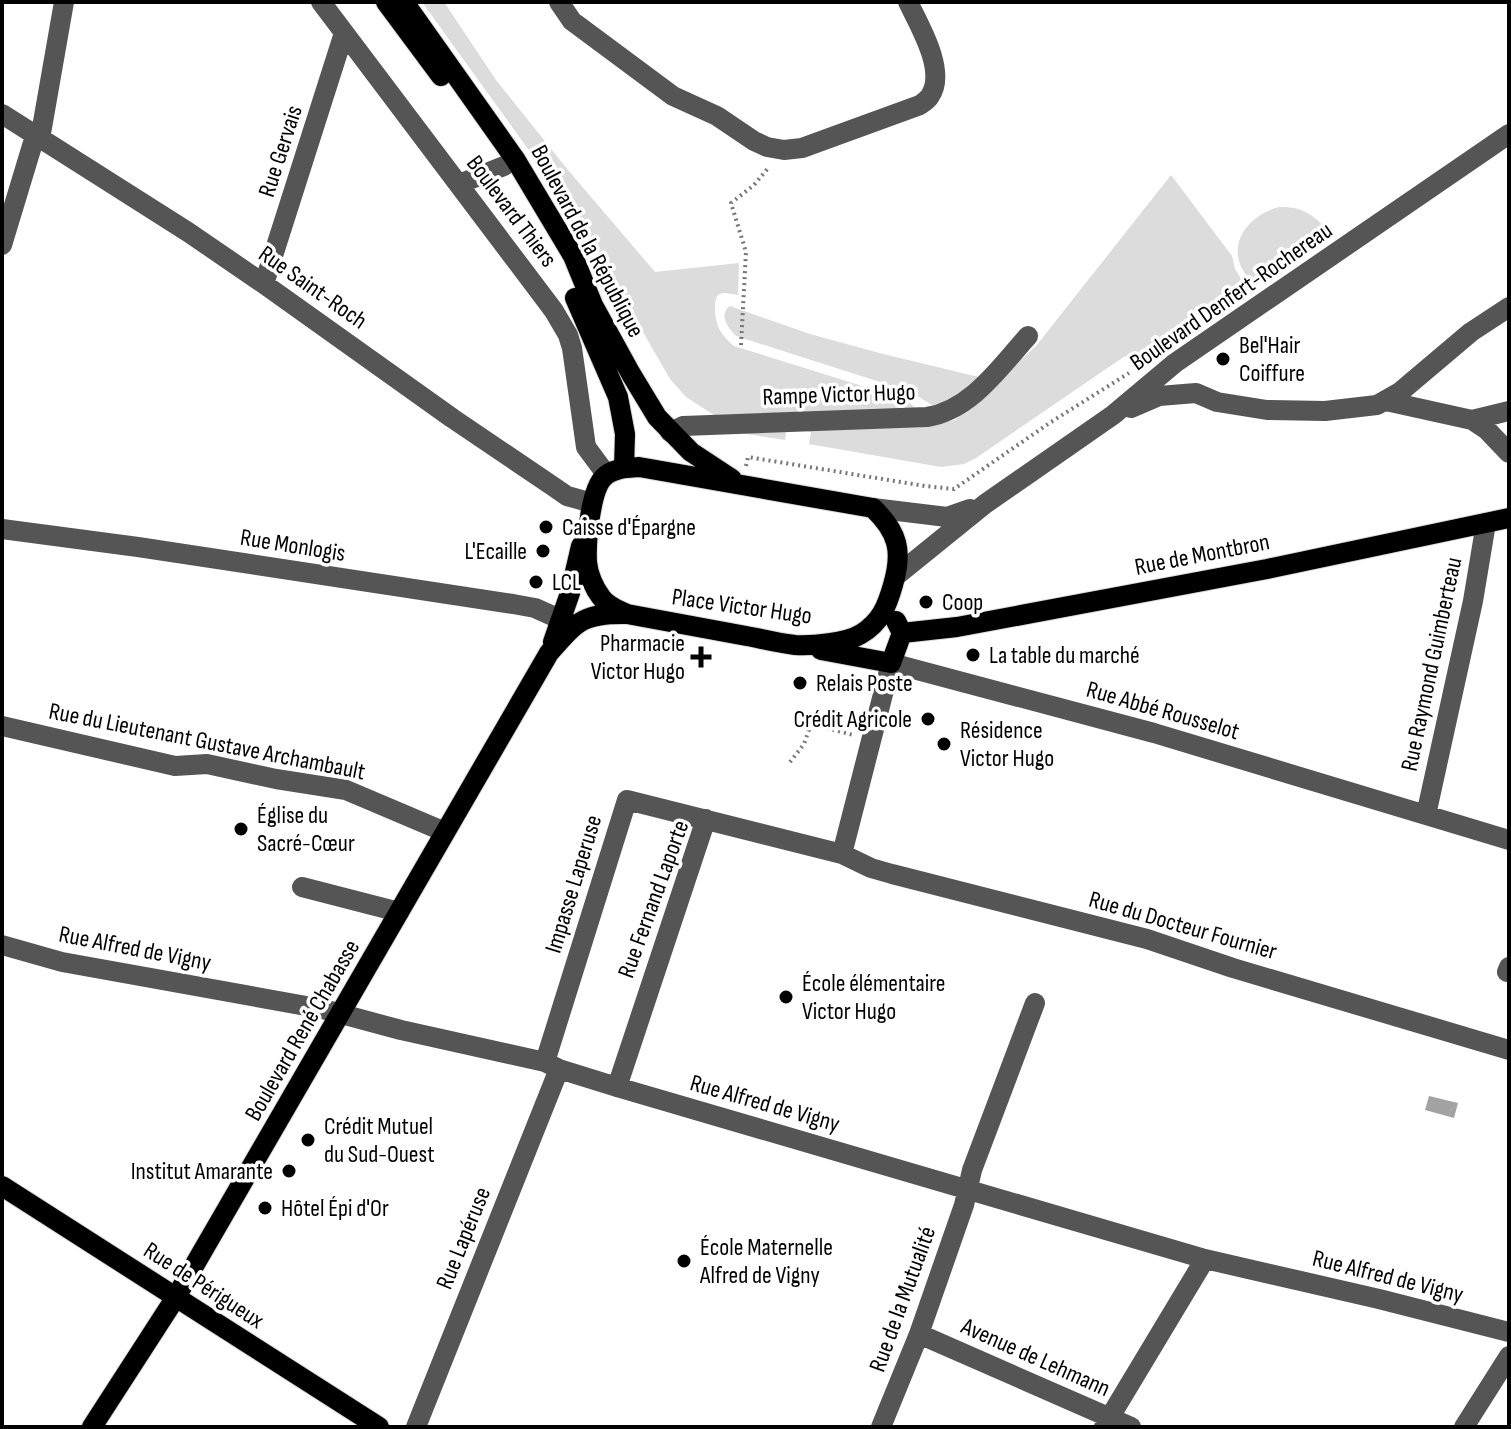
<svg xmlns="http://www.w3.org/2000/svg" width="1511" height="1429" font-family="'Sofia Sans Condensed',sans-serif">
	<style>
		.green { fill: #dcdcdc }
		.water { fill: #a3a3a3 }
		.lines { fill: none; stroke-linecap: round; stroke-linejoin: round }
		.major-casing { stroke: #dbdbdb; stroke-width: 22 }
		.path { stroke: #777; stroke-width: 4; stroke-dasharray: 2 4; stroke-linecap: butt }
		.minor { stroke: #555; stroke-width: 20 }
		.major { stroke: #000; stroke-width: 20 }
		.poi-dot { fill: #000; stroke: #fff; stroke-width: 3 }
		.labels { text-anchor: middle; stroke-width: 7; stroke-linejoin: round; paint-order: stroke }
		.street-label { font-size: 24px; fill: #000; stroke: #fff }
		.poi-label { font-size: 24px; fill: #000; stroke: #fff; text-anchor: start }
	</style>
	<rect width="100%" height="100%" fill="#fff"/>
	<!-- green -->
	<path class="green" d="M 422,2 L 444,2 L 496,80 L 568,170 L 655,272 L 739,263 L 738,295 C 726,293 715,289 715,306 C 715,325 720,334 734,346 L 907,400 L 916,409 L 714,415 L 686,397 L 670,379 L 577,217 Z
		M 1171,175 L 1232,256 L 1235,269 L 1248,290 L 1132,367 L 1125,356 L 976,458 L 964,464 L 941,467 L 809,444 L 811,432 L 792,428 L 791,432 L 786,432 L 785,440 L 727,431 L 725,429 L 917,426 L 955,420 L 1036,346 Z
		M 1279,207 C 1303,206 1316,216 1330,234 L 1254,286 C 1249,279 1243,272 1240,264 C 1230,236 1255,213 1279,207 Z
		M 730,306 L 810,334 L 883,354 L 983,378 L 942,408 L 932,405 L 911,392 L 736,336 C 728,328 718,314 730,306 Z"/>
	<!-- water -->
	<path class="water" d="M 1429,1096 L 1458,1103 L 1454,1118 L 1425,1110 Z"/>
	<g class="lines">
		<defs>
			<path id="major" d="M 386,2 L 441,76
				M 404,2 L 515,159 L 573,256 L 593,305 L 631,374 L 657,417 L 691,452 L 732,479
				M 575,298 L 618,397 L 625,434 L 624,468
				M 639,467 L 873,508 C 898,532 903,551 893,585 C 887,606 881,622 861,634 C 847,643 812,646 795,645 C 777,643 759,638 741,635 C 703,628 665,621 627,614 C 618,610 607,606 601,597 C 594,588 588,574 587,562 C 586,544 590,490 604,477 C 613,468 627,468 639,467 Z
				M 902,633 L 957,627 L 1267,569 L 1509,518
				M 553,642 L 570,593 L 581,546
				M 821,650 L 891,663 L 902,633 L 896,621
				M 2,1186 L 379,1427
				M 92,1427 L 176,1297 L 549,653 C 577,621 583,613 627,614"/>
		</defs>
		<!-- major casing -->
		<use href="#major" class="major-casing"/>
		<!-- path -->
		<path class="path" d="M 741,345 L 746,252 L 731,203 L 754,185 L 769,167
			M 746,466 L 748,457 L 925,486 L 954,489 L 1051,422 L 1129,373
			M 790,762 L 804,744 L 811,724 L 853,735"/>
		<!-- minor -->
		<path class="minor" d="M 321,2 L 554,311 L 568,335 L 572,348 L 586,447 L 606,474
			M 559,2 L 572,21 L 673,96 L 717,116 L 754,141 L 767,147 L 784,150 L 802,148 L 920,105 C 923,103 929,98 930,96 C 947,71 919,25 908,2
			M 2,114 L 188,232 L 264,284 L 452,418 L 554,487 L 567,496 L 592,503
			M 40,139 L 64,2
			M 459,184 L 504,166
			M 2,245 L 35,136
			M 264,284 L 344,33
			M 1386,401 L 1472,420 L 1487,430 L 1509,453
			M 1131,408 L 1159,396 L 1196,393 L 1217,402 L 1267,410 L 1325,411 L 1377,405 L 1400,392 L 1471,332 L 1509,307
			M 1472,420 L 1509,411
			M 670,432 L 683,426 L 927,417 C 971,410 1000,367 1028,336
			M 873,508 L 947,517 L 970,509
			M 2,529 L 138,547 L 513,604 L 535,608 L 573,625
			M 896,576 L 985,504 L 1113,415 L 1175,363 L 1509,134
			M 2,726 L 175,766 L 207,764 L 276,779 L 346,790 L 445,832
			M 1426,815 L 1473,601 L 1486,523
			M 842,854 L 871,868 L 892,874 L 1147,939 L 1233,968 L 1509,1050
			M 302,887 L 399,912
			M 2,945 L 62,962 L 323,1009 L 401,1030 L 545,1062 L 559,1069 L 617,1087 L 1205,1259 L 1379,1299 L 1509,1332
			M 1507,972 L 1509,967
			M 545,1062 L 627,800 L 842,854 L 891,663 L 1154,733 L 1509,840
			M 617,1087 L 706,819
			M 919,1334 L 1131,1427
			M 416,1427 L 559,1069
			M 881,1427 L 919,1334 L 964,1205 L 972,1170 L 1035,1003
			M 1104,1427 L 1205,1259
			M 1464,1427 L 1509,1356"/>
		<!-- major -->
		<use href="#major" class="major"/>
	</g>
	<!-- markers -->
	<g class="poi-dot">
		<circle cx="1223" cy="359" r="8"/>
		<circle cx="546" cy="527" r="8"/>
		<circle cx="543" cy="551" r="8"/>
		<circle cx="536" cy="582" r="8"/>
		<circle cx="926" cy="602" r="8"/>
		<circle cx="973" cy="655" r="8"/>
		<path d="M697 645h8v8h8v8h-8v8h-8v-8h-8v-8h8z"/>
		<circle cx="800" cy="683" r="8"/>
		<circle cx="928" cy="719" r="8"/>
		<circle cx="944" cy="744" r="8"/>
		<circle cx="241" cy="829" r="8"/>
		<circle cx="786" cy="997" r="8"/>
		<circle cx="308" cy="1140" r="8"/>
		<circle cx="289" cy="1171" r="8"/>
		<circle cx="265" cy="1208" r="8"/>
		<circle cx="684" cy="1261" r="8"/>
	</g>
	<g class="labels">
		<!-- street labels -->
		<g class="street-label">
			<text transform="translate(280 151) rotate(-72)" y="8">Rue Gervais</text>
			<text transform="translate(512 211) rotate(53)" y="8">Boulevard Thiers</text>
			<text transform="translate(588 241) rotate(62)" y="8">Boulevard de la République</text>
			<text transform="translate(313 287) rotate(35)" y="8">Rue Saint-Roch</text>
			<text transform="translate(1231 296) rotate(-35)" y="8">Boulevard Denfert-Rochereau</text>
			<text transform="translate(839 394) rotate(-2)" y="8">Rampe Victor Hugo</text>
			<text transform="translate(293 545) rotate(9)" y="8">Rue Monlogis</text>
			<text transform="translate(1202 554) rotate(-11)" y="8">Rue de Montbron</text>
			<text transform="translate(742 606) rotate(8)" y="8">Place Victor Hugo</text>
			<text transform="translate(1431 664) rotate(-78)" y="8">Rue Raymond Guimberteau</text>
			<text transform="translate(1163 710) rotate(16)" y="8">Rue Abbé Rousselot</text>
			<text transform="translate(207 741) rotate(11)" y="8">Rue du Lieutenant Gustave Archambault</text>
			<text transform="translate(573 884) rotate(-73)" y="8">Impasse Laperuse</text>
			<text transform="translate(653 899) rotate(-70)" y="8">Rue Fernand Laporte</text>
			<text transform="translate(1183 925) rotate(16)" y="8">Rue du Docteur Fournier</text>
			<text transform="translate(135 948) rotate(11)" y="8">Rue Alfred de Vigny</text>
			<text transform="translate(302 1030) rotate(-60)" y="8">Boulevard René Chabasse</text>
			<text transform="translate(765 1103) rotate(16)" y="8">Rue Alfred de Vigny</text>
			<text transform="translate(463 1238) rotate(-68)" y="8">Rue Lapéruse</text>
			<text transform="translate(1388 1276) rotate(14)" y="8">Rue Alfred de Vigny</text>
			<text transform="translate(204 1285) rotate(33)" y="8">Rue de Périgueux</text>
			<text transform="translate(902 1299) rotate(-70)" y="8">Rue de la Mutualité</text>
			<text transform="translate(1036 1357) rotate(24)" y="8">Avenue de Lehmann</text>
		</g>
		<!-- poi labels -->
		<g class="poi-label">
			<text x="1239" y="353">Bel'Hair<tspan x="1239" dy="28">Coiffure</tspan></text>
			<text x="562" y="535">Caisse d'Épargne</text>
			<text x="527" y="559" text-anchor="end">L'Ecaille</text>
			<text x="552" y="590">LCL</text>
			<text x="942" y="610">Coop</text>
			<text x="685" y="651" text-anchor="end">Pharmacie<tspan x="685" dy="28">Victor Hugo</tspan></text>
			<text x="989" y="663">La table du marché</text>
			<text x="816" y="691">Relais Poste</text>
			<text x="912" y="727" text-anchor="end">Crédit Agricole</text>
			<text x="960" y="738">Résidence<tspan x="960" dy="28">Victor Hugo</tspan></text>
			<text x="257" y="823">Église du<tspan x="257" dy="28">Sacré-Cœur</tspan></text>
			<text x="802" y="991">École élémentaire<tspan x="802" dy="28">Victor Hugo</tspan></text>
			<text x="324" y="1134">Crédit Mutuel<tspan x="324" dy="28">du Sud-Ouest</tspan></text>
			<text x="273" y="1179" text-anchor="end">Institut Amarante</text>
			<text x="281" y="1216">Hôtel Épi d'Or</text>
			<text x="700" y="1255">École Maternelle<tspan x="700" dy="28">Alfred de Vigny</tspan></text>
		</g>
	</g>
	<!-- border -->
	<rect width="1511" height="1429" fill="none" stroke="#000000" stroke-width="8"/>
</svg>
